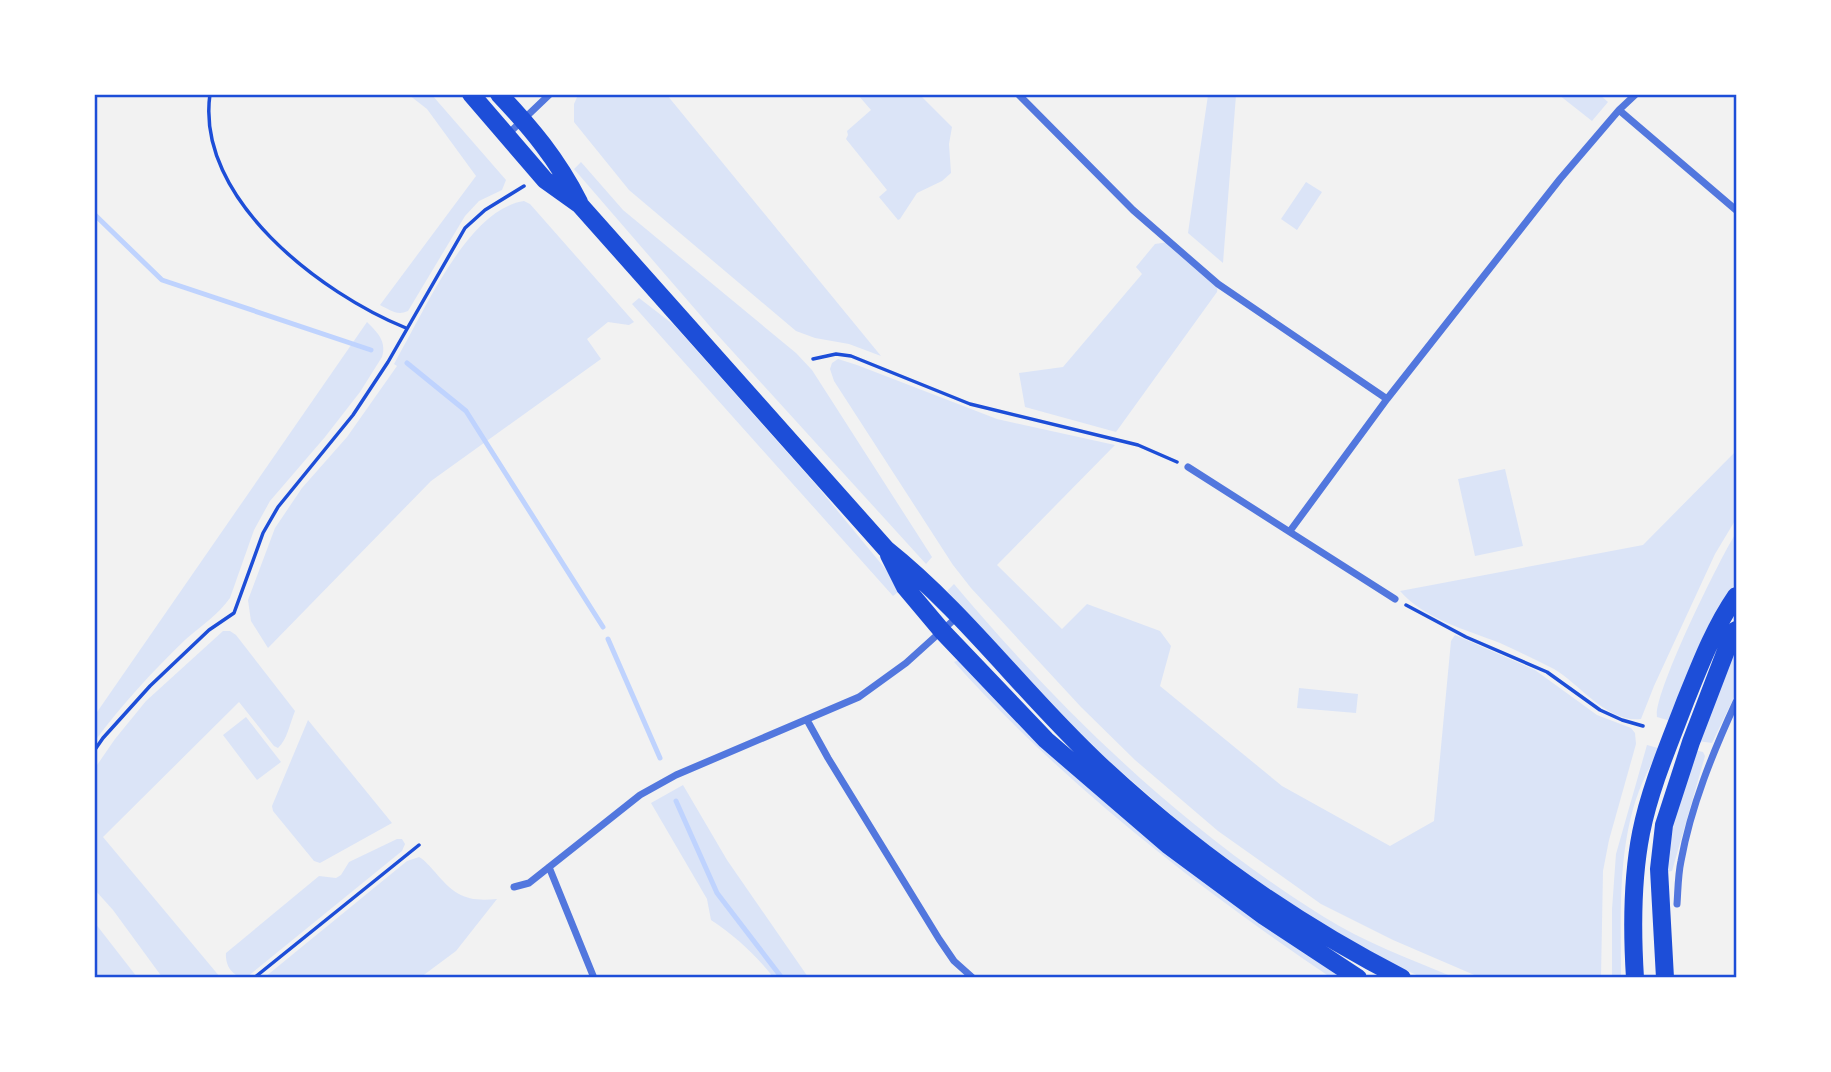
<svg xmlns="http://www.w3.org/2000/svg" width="1831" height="1072" font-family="'IBM Plex Serif',serif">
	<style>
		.green { fill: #dbe4f7 }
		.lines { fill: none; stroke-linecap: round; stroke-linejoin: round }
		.stream { stroke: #bfd3fe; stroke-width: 5 }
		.path { stroke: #1d4ed8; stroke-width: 3.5 }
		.minor { stroke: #5277de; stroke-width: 7 }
		.primary { stroke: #1d4ed8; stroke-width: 18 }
		.neatline { fill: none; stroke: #1d4ed8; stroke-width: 2.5 }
	</style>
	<rect width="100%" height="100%" fill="#f2f2f2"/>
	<!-- green -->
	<path class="green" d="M 409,95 L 432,95 L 506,180 L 502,190 L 479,201 L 465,216 L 408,311 C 397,316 390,310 380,305 L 476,176 L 427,109 Z
		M 578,95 L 667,95 L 881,356 L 849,344 L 815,338 L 796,331 L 629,190 L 574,122 L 574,104 Z
		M 858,95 L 920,95 L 952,127 L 949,144 L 951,173 L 942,181 L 917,193 L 900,219 L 898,220 L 879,197 L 887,190 L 846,139 L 848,135 L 847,131 L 871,110 Z
		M 1208,95 L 1236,95 L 1223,263 L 1188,233 Z
		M 1559,95 L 1600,95 L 1608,102 L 1592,121 Z
		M 581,162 L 623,210 L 796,353 L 812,370 L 932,557 L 926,564 L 714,331 L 574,169 Z
		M 1306,182 L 1322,192 L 1297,230 L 1281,219 Z
		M 524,201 L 530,204 L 634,322 L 629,325 L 608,322 L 587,339 L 601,359 L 431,481 L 268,648 L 251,621 L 248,600 L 275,528 L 302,488 L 347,437 L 397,366 L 394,364 L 401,351 C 427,306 469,209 524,201 Z
		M 1169,242 L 1218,284 L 1217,292 L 1116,432 L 1025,407 L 1019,373 L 1063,367 L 1142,274 L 1136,267 L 1155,244 Z
		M 639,298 L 674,325 L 817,486 L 902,589 L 893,596 L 632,304 Z
		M 367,322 C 377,332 387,341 382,357 L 360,392 L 325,437 L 270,501 L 254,530 L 230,598 C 218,615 201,626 186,639 C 153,671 122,704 95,741 L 95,715 Z
		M 838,359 L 857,365 L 997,419 L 1115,445 L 997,565 L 1062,629 L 1087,604 L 1160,631 L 1171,646 L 1160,686 L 1282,786 L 1390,846 L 1434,821 L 1451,641 L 1455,635 L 1535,670 L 1597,715 L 1631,728 L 1635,733 L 1636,744 L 1609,840 L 1603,871 L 1601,977 L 1479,977 L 1393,940 L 1321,904 L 1218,831 L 1135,760 L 1081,707 L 971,588 L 953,565 L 834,381 L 830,369 L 832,363 Z
		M 1736,451 L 1736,519 L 1715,554 L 1654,686 L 1641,719 C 1607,723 1580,684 1554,669 C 1536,660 1518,651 1500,643 C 1467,630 1424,619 1400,591 L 1643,545 Z
		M 1505,469 L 1523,546 L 1475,556 L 1458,479 Z
		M 1736,533 L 1736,582 L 1710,628 L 1671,721 L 1657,717 C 1653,694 1720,558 1736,533 Z
		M 954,584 C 1062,712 1181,828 1324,917 C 1364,942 1410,959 1453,977 L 1421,977 L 1388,962 L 1326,927 L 1259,882 L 1193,834 L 1094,748 L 947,591 Z
		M 223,631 L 230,631 L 236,635 L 295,711 C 290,723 287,740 278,748 L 274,746 L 239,702 L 103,837 L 220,977 L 162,977 L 113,910 L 95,890 L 95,768 L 115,739 L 146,701 Z
		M 1736,645 L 1736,693 L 1712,743 L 1698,741 Z
		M 961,659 L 1343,977 L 1330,977 C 1195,886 1063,783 954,662 Z
		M 1299,688 L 1358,694 L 1356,713 L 1297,708 Z
		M 246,717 L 281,762 L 257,780 L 223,735 Z
		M 308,720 L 392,823 L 320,863 L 314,861 L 273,811 L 272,806 Z
		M 1647,745 L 1661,749 C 1615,814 1621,901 1621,977 L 1612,978 L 1612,909 L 1616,854 Z
		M 1694,750 L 1703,752 L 1705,756 L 1672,871 L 1666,872 L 1668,843 Z
		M 683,785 L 727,860 L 808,977 L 773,977 C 755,954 735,936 711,920 L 707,899 L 651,803 Z
		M 397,839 L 402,839 L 405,844 L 402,851 L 247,977 C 233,978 225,966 226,953 L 319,876 L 336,878 L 341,875 L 349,862 Z
		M 419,857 C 426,861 430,867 435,872 C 455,896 467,902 497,899 L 456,951 L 421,977 L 265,977 L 407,861 Z
		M 95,923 L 137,977 L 95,977 Z"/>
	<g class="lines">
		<!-- stream -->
		<path class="stream" d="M 94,214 L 162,280 L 371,350
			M 407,363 L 466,411 L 603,627
			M 608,639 L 660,758
			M 676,801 L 717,893 L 782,978"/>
		<!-- path -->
		<path class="path" d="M 210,94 C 195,199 322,294 406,328
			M 813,359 L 836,354 L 851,356 L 970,404 L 1138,445 L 1177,462
			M 1406,605 L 1466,637 L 1547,672 L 1600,710 L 1622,720 L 1643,726
			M 94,751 L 103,738 L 150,686 L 209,630 L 234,613 L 263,533 L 278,507 L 353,415 L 388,362 L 465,228 L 485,210 L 524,186
			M 254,978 L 419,845"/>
		<!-- minor -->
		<path class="minor" d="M 1018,94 L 1133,210 L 1218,284 L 1387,399
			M 1619,110 L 1736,210
			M 507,135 L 550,94
			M 1188,467 L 1395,599
			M 1290,531 L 1387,399 L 1560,179 L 1619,110 L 1636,94
			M 807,720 L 828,758 L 939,939 L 954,961 L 973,978
			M 549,867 L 594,978
			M 514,887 L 529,883 L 640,795 L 676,775 L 859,697 L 906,663 L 957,617
			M 1677,904 C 1678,890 1678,875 1681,861 C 1691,806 1713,752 1736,702"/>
		<!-- primary -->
		<path class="primary" d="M 471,94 L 545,180 L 580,205 L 886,549 C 965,612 1025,695 1099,764 C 1190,849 1291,921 1402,978
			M 499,94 C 532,129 557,159 579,202
			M 889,555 L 905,587 L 942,631 L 1046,740 L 1168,845 L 1264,916 L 1358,978
			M 1635,978 C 1632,931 1632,879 1641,833 C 1650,788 1669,744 1685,702 C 1700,665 1714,628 1736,596
			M 1665,978 L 1659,869 L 1664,825 L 1691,742 L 1727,648 L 1736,630"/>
	</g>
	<!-- border -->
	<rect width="1831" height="1072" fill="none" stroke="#ffffff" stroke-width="192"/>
	<rect x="96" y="96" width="1639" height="880" class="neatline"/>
</svg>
